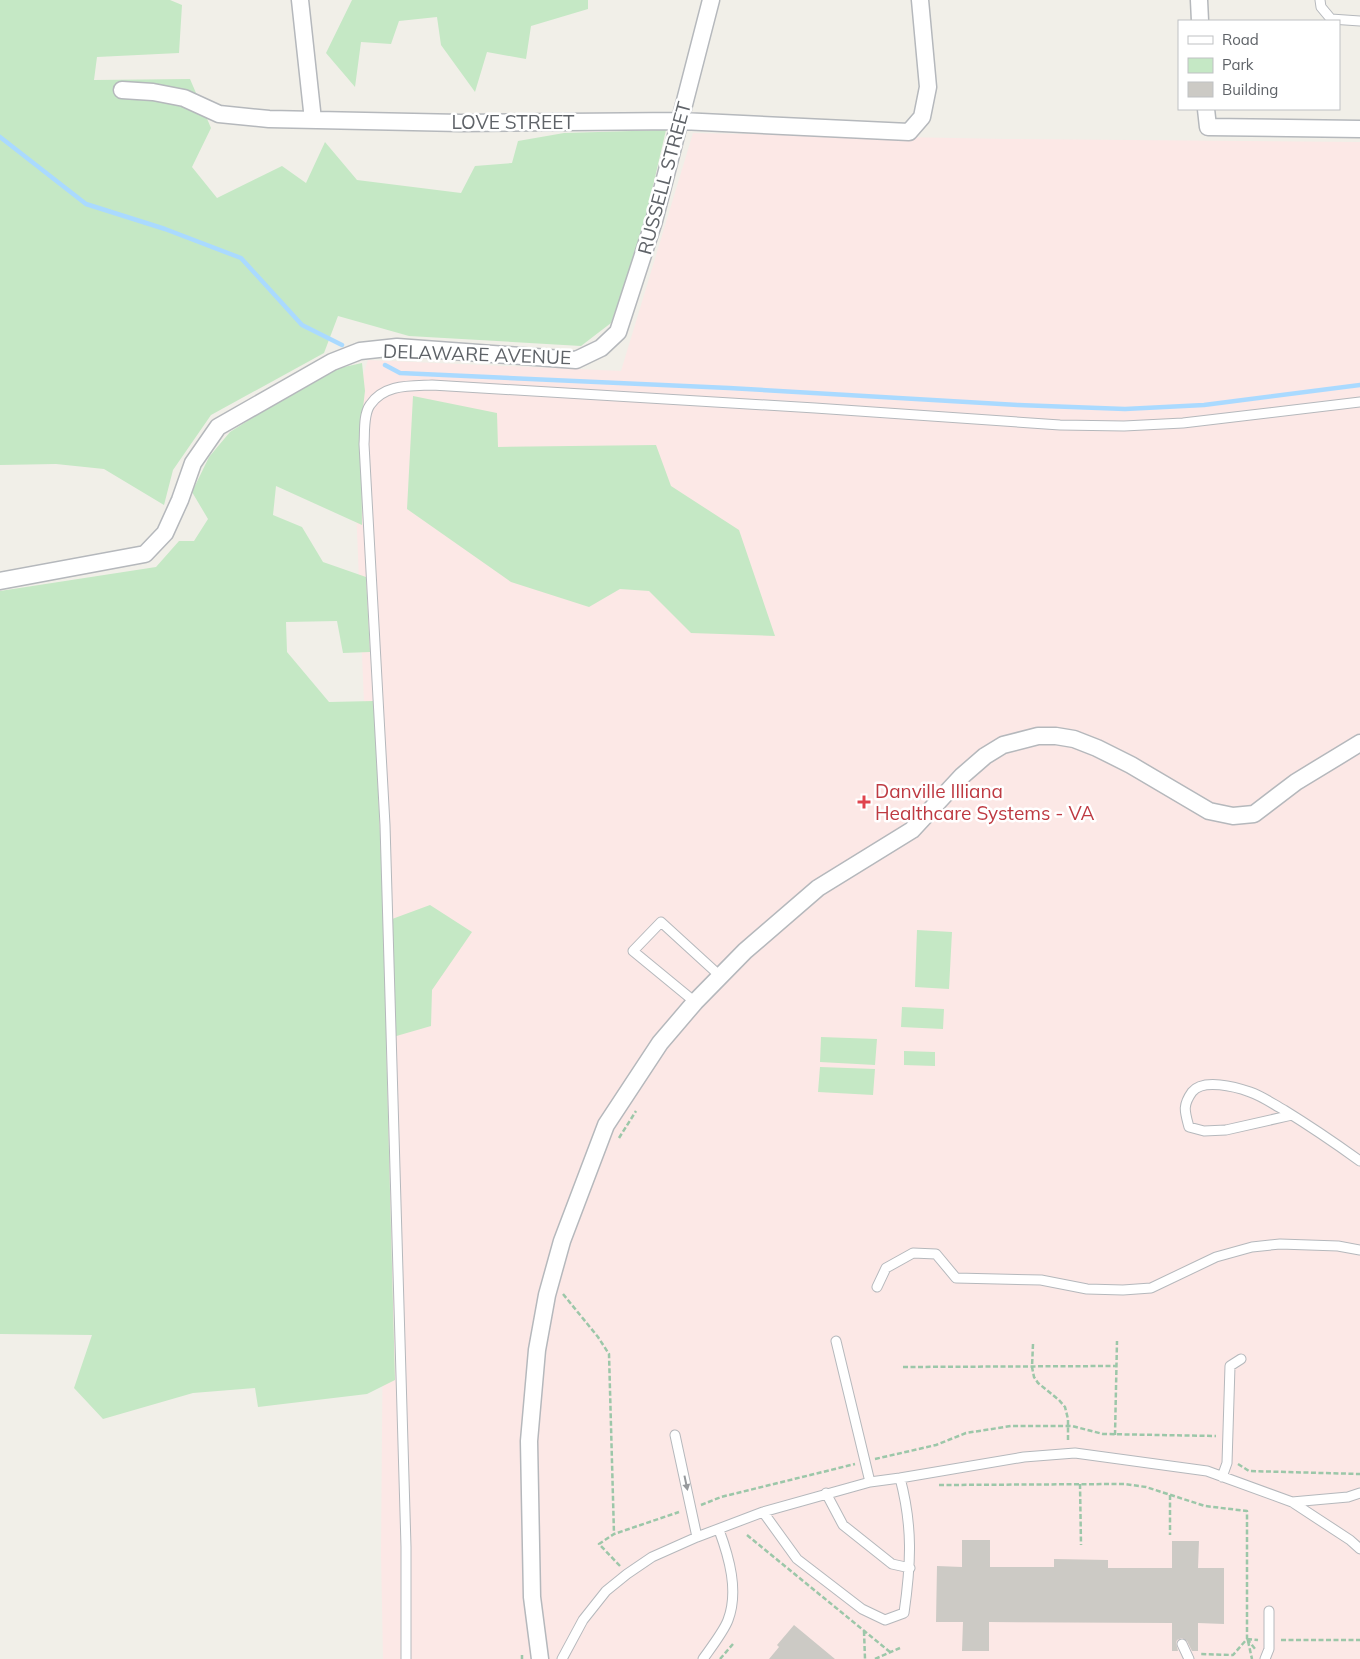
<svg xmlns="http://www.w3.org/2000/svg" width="1360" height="1659" font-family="Mulish,sans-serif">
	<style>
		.medical { fill: #fce8e6 }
		.green { fill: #c5e8c5 }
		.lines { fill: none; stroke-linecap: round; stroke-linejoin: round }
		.stream { stroke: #aadaff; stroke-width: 4.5 }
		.building { fill: #cccac5 }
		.service-casing { stroke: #b5b8bc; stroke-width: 11 }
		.minor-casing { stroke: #b5b8bc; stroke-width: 19 }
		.path { stroke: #9cc7a9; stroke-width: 2.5; stroke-dasharray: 5 2.5; stroke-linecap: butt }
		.service { stroke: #fff; stroke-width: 9 }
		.minor { stroke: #fff; stroke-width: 16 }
		.oneway { fill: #979a9d }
		.health-dot { fill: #e0444e; stroke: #fff; stroke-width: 2 }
		.labels { text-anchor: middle; stroke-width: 5; stroke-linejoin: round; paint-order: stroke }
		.street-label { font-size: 19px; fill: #5f6368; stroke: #fff }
		.health-label { font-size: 19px; fill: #be3a42; stroke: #fff; text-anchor: start }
	</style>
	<rect width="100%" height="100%" fill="#f1efe8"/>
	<!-- medical -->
	<path class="medical" d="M 693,133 L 1004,139 L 1360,142 L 1360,1659 L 383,1659 L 381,1553 L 384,1198 L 352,407 L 368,360 L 621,371 Z"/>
	<!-- green -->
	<path class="green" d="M 0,0 L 170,0 L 182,5 L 179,53 L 97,57 L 94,80 L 190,79 L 211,128 L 192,167 L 217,198 L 282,166 L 306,183 L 325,142 L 357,180 L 461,193 L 475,166 L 512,163 L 518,141 L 564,133 L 666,130 L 640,242 L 611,323 L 581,346 L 409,336 L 338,316 L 324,353 L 211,415 L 173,470 L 164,505 L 104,469 L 56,464 L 0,465 Z
		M 352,0 L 588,0 L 588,9 L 531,26 L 526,59 L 487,52 L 475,92 L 441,45 L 437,17 L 399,21 L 391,44 L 361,42 L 355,87 L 326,53 Z
		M 362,363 L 365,391 L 361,425 L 362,525 L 276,486 L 273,515 L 302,527 L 323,562 L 366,577 L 370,652 L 343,653 L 337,621 L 286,622 L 287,652 L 329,702 L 374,701 L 384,922 L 430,905 L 472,932 L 432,990 L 431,1026 L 386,1039 L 395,1380 L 367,1394 L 258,1407 L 255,1388 L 193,1393 L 103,1419 L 74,1388 L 92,1335 L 0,1334 L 0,591 L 156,567 L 179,541 L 194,541 L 208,519 L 192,492 L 209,457 L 230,432 L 326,371 Z
		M 413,396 L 497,413 L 498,447 L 656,445 L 671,486 L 739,530 L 775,636 L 691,633 L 649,591 L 620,589 L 589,607 L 511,582 L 407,509 Z
		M 917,930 L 952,932 L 949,989 L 915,987 Z
		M 902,1007 L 944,1009 L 943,1029 L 901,1027 Z
		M 821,1037 L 877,1039 L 875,1065 L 820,1062 Z
		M 904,1051 L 935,1052 L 935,1066 L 904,1065 Z
		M 820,1067 L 875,1069 L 873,1095 L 818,1092 Z"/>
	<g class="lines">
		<!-- stream -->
		<path class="stream" d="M 0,137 L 86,204 L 165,229 L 241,258 L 302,325 L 342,345
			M 385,365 L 400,373 L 729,388 L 1018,405 L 1125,409 L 1204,405 L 1360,385"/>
	</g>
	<!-- building -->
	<path class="building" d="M 962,1540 L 990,1540 L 990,1567 L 1054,1567 L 1054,1559 L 1108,1560 L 1108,1568 L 1172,1568 L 1172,1541 L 1199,1541 L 1198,1568 L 1224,1568 L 1224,1624 L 1198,1623 L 1198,1651 L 1192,1651 L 1187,1641 L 1182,1638 L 1177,1640 L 1176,1643 L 1178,1651 L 1172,1651 L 1172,1623 L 989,1622 L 989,1651 L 962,1651 L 963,1622 L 936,1622 L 937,1566 L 962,1567 Z
		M 794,1625 L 835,1659 L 769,1659 L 779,1647 L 777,1645 Z"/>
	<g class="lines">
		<defs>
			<path id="service" d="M 1320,0 L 1321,7 L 1331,19 L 1360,21
				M 695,1002 L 633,951 L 661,922 L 719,975
				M 1292,1115 L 1226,1130 L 1204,1131 L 1189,1127 C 1185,1112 1182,1106 1192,1092 C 1203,1078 1236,1087 1250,1092 C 1262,1096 1273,1104 1284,1110 C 1310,1126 1335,1143 1360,1161
				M 877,1287 L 886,1268 L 913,1253 L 936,1254 L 956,1278 L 1041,1280 L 1087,1289 L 1123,1290 L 1151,1288 L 1216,1257 L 1252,1247 L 1280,1244 L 1338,1246 L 1360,1250
				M 836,1341 L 870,1482
				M 675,1435 L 697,1537
				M 1222,1477 L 1227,1463 L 1230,1366 L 1241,1359
				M 826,1493 L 843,1525 L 892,1564 L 910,1568
				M 1292,1502 L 1348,1497 L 1360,1493
				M 763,1512 L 797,1559 L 862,1609 L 885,1620 L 904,1613 C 911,1564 913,1527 900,1478
				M 1182,1644 L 1189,1659
				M 406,1659 L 406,1547 L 385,825 L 364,444 C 365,433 363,415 370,405 C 384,384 410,386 432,385 L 815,408 L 1060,425 L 1124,426 L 1183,423 L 1360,402
				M 562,1659 L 583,1620 L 606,1591 L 627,1574 L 652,1557 L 697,1537 L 763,1512 L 870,1482 L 900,1478 L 1024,1457 L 1075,1453 L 1207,1471 L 1292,1502 L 1350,1540 L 1360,1549
				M 703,1659 C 710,1649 724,1631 728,1620 C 739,1591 729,1557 719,1530
				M 1265,1659 L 1269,1649 L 1269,1611"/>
			<path id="minor" d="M 300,0 L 313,120
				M 1199,0 L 1200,21
				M 122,90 L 153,92 L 184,98 L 219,114 L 269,119 L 461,123 L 681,121 L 909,132 L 922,117 L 928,87 L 920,0
				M 1206,109 L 1208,127 L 1360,129
				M 0,581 L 145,554 L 165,533 L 180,500 L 193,463 L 218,427 L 332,362 L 360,351 L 397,347 L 576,360 L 601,348 L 618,332 L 654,221 L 711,0
				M 540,1659 L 532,1597 L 529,1441 L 537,1350 L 547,1295 L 562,1241 L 606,1125 L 660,1043 L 695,1002 L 745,951 L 818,888 L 912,830 L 962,776 L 985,756 L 1003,745 L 1038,736 L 1056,736 L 1074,739 L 1097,748 L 1131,765 L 1209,811 L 1233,816 L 1254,814 L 1296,782 L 1360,743"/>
		</defs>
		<!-- service casing -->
		<use href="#service" class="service-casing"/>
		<!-- minor casing -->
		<use href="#minor" class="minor-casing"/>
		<!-- path -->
		<path class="path" d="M 619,1138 L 636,1111
			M 563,1294 L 598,1337 L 609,1354 L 614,1534
			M 1033,1344 L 1032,1367 L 1034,1377 L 1038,1383 L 1059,1400 L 1065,1407 L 1068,1419 L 1068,1441
			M 903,1367 L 1116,1366
			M 1115,1435 L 1117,1341
			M 875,1459 L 936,1445 L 966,1433 L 1011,1426 L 1072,1426 L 1103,1434 L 1216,1436
			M 1238,1464 L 1249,1471 L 1360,1474
			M 1080,1484 L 1081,1545
			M 939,1485 L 1124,1484 L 1146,1487 L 1205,1506 L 1247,1511 L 1247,1639 L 1233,1655 L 1199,1654
			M 1170,1495 L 1170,1535
			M 701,1505 L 721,1497 L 855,1464
			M 747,1535 L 890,1652
			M 620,1566 L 599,1544 L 614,1534 L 679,1512
			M 864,1631 L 865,1659
			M 1247,1639 L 1258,1640
			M 1247,1639 L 1256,1650
			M 1281,1640 L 1360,1640
			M 1248,1641 L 1252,1659
			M 522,1655 L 522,1659
			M 720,1659 L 733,1644
			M 875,1659 L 900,1648"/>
		<!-- service -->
		<use href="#service" class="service"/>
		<!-- minor -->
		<use href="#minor" class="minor"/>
	</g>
	<!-- one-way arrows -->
	<defs><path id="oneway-solid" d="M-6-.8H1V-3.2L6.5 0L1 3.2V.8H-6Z" transform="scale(1.25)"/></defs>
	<use class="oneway" href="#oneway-solid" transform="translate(686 1483) rotate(78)"/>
	<!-- markers -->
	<path class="health-dot" d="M861.5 794.5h5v5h5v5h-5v5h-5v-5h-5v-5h5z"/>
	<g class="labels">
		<!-- street labels -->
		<g class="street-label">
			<text x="513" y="129">LOVE STREET</text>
			<text transform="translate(664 178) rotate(-75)" y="7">RUSSELL STREET</text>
			<text transform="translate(477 354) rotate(2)" y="7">DELAWARE AVENUE</text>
		</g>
		<!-- health labels -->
		<g class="health-label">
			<text x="875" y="798">Danville Illiana<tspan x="875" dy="22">Healthcare Systems - VA</tspan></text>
		</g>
	</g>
	<!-- legend -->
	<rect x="1178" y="20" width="162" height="90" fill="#ffffff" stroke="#bfc1c3"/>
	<rect x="1188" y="36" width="25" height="8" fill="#ffffff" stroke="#bfc1c3"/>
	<text x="1222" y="45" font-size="15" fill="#5f6368">Road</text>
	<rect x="1188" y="58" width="25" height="15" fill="#c5e8c5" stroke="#bfc1c3"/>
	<text x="1222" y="70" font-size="15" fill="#5f6368">Park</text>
	<rect x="1188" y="82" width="25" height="15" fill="#cccac5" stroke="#bfc1c3"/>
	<text x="1222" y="95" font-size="15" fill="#5f6368">Building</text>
</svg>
